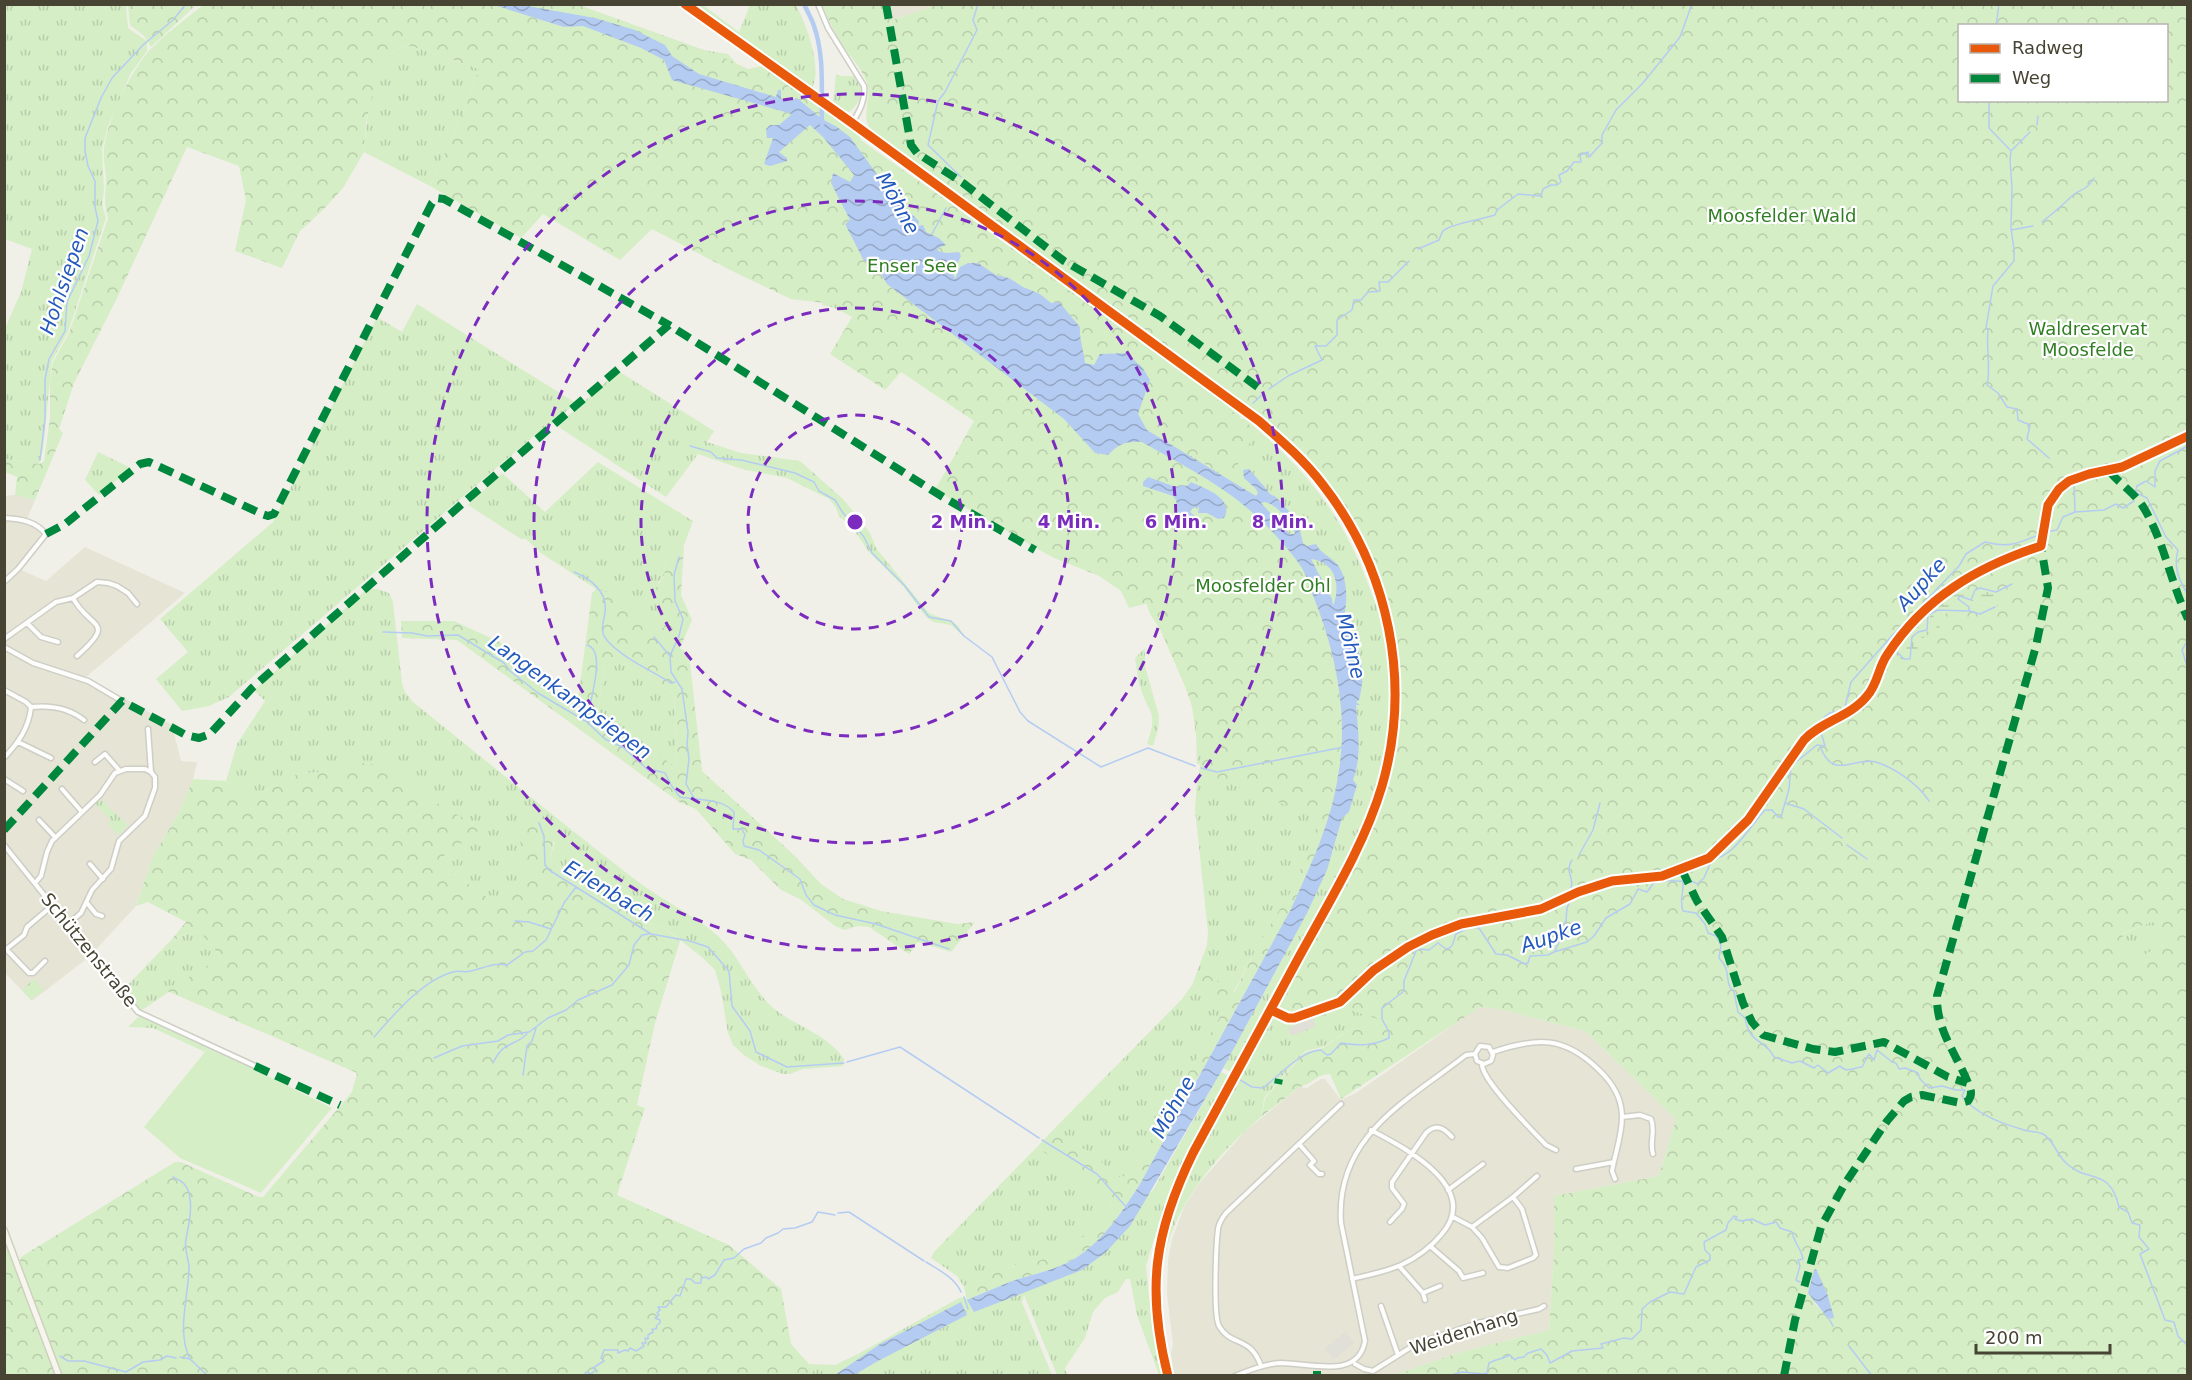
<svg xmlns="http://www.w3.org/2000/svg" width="2192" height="1380" font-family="'DejaVu Sans',sans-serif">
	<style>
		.residential { fill: #e5e4d5 }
		.grass { fill: url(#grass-tufts) }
		.forest { fill: url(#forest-crowns); fill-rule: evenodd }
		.wetland { fill: url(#wetland-marsh) }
		.garden { fill: #d5eec6 }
		.parking { fill: #e0dfd8 }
		.water { fill: url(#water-waves); fill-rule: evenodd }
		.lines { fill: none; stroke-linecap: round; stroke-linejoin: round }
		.stream { stroke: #b5ccf2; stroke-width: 1.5 }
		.canal { stroke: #b5ccf2; stroke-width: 4.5 }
		.street-casing { stroke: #cecec6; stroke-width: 7 }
		.secondary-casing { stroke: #d0d0bf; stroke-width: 8 }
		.street { stroke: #fdfdfc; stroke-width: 4 }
		.secondary { stroke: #f6f6ee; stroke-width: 5 }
		.quiet { stroke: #00873e; stroke-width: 8; stroke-dasharray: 15 8; stroke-linecap: butt }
		.cycleway-casing { stroke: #fff; stroke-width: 13 }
		.cycleway { stroke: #e8590c; stroke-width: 9 }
		.ring { fill: none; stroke: #7b2cbf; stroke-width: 3; stroke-dasharray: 10 8 }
		.labels { text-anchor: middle; stroke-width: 4.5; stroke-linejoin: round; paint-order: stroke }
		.park-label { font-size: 18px; fill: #307e22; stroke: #fff }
		.street-label { font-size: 18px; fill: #474434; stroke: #fff }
		.water-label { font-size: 20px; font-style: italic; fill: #2459bd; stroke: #fff }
		.centre { fill: #7b2cbf; stroke: #fff; stroke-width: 3 }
		.ring-label { font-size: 18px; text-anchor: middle; font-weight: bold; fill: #7b2cbf; stroke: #fff; stroke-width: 4.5; stroke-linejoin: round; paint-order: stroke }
	</style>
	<defs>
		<pattern id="grass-tufts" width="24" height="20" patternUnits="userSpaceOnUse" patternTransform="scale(1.5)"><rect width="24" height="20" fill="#d5eec6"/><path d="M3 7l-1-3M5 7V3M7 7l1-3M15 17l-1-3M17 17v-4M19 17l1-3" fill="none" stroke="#b8cdab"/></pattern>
		<pattern id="forest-crowns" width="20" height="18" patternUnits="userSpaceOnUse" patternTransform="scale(1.5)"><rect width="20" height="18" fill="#d5eec6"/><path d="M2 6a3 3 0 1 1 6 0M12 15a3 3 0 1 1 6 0" fill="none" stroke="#b8cdab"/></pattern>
		<pattern id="wetland-marsh" width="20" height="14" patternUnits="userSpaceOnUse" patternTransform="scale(1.5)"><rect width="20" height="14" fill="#d5eec6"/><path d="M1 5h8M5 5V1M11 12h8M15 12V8" fill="none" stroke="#b8cdab"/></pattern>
		<pattern id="water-waves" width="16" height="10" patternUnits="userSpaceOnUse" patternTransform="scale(1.5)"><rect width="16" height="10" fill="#b5ccf2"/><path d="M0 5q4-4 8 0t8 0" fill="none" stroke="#95a7c5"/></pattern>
	</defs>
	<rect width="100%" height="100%" fill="#f0f0e8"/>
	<!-- residential -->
	<path class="residential" d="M 889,5 L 931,5 L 931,7 L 892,20 Z
		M 15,495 L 35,500 L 27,519 L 46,529 L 50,535 L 21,568 L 23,571 L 46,581 L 85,547 L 185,593 L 86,677 L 172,725 L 181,761 L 197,762 L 193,779 L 180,811 L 153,856 L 136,906 L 89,957 L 32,1001 L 5,973 L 4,496 Z
		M 1479,1007 L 1499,1009 L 1585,1031 L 1676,1119 L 1659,1176 L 1554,1196 L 1554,1252 L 1549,1330 L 1458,1353 L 1395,1375 L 1174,1375 L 1171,1353 L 1173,1344 L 1167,1294 L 1168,1260 L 1172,1239 L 1184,1207 L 1197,1186 L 1245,1131 L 1300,1087 L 1307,1088 L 1321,1079 L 1325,1079 L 1341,1100 L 1356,1093 Z"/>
	<!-- grass -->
	<path class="grass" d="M 7,5 L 126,5 L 128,28 L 147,41 L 147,51 L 131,73 L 108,126 L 102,149 L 104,191 L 102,204 L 106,218 L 68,332 L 52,361 L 43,450 L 39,464 L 5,459 L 5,328 L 21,292 L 32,249 L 5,239 L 4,10 Z
		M 473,5 L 577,5 L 598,15 L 673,45 L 728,54 L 741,69 L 752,70 L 763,67 L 859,136 L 863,144 L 1115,320 L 1225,403 L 1241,416 L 1236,421 L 1231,433 L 1244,418 C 1307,470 1345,517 1372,595 C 1374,601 1378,606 1380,611 C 1403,676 1392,763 1365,825 C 1351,858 1331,889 1314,921 C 1286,971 1259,1022 1231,1072 L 1223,1068 L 1299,927 L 1257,947 L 1233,993 L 1202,971 L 1197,972 L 1207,945 L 1208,932 L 1195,809 L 1197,783 L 1202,786 L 1201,765 L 1197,764 L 1196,734 L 1191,700 L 1161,631 L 1150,614 L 1118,523 L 855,318 L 832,307 L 822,305 L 841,254 Z
		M 696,5 L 703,5 L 739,32 L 750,5 L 796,5 C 806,24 823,68 812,88 Z
		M 405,45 L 428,51 L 479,69 L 465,108 L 430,186 L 364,152 C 366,131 370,80 382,63 C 387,55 397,50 405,45 Z
		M 836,74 L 842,76 L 854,76 C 865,87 862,102 850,111 L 846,112 L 833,103 Z
		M 417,304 L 576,403 L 549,426 L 536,434 L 229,697 L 209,706 L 182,711 L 156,679 L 188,652 L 160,619 L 273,522 L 377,317 L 402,332 Z
		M 618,371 L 714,431 L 707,442 L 741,453 L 800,461 L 844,500 L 870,533 L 876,548 L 928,612 C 939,620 960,618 962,635 L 951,625 L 933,622 L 926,617 L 903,586 L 869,552 L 853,529 L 839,516 L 835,506 L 829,499 L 787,478 L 742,469 L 698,454 L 666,497 L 557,426 Z
		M 98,452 L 131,468 L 99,495 L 85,480 Z
		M 598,462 L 693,521 L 684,545 L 666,560 L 665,572 L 658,583 L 666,630 L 610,593 L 596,589 L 541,553 L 526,539 L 521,539 L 468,505 L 502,473 L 545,512 Z
		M 367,589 L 378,589 L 389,593 L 393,602 L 402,683 L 405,692 L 413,702 C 488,762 561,823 637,881 C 663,901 695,915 719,937 C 740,957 750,986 771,1006 C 793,1026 827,1033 844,1059 L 843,1066 L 803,1069 L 790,1074 L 783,1074 L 761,1066 L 744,1055 L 733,1045 L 728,1033 L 721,991 L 715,970 L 703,958 L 666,929 L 647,922 L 558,866 L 550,857 L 555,842 L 519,856 L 524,877 L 492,901 L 437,861 L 481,828 L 445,808 L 408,784 L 359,763 L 338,772 L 300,773 L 246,799 L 226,781 L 237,744 L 265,701 L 254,690 Z
		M 1145,648 L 1145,666 L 1159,716 L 1158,729 L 1153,746 L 1147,744 C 1159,709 1148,715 1140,686 C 1137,677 1137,667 1135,658 Z
		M 606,656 L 639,672 L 674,694 L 677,769 L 598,713 Z
		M 100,799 L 128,825 L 118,835 L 108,824 L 111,820 L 95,804 Z
		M 2153,921 L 2164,946 L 2130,961 L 2121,935 Z
		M 190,931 L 200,932 L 221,957 L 142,1010 L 136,1007 L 123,990 L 172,939 L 173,942 Z
		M 34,979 L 44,990 L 31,1000 L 22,990 Z
		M 1192,985 L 1222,1013 L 1151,1140 L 1129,1173 L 1121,1178 L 1106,1168 L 1097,1157 L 1053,1130 L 1182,999 Z
		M 1340,1004 L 1349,1009 L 1388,1022 L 1350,1030 L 1323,1047 L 1305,1051 L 1264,1098 L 1262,1116 C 1220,1152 1176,1201 1165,1256 L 1164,1244 L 1186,1175 L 1272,1015 L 1290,1021 Z
		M 139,1016 L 146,1018 L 209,1047 L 205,1052 L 153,1028 L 128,1027 Z
		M 1221,1072 L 1230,1077 L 1179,1170 L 1154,1239 L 1146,1266 L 1153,1334 L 1162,1375 L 1159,1375 L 1137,1315 L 1130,1279 L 1126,1279 L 1118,1292 L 1105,1298 L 1093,1312 L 1085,1338 L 1065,1368 L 1067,1375 L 1057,1375 L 1024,1295 L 1022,1302 L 1052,1375 L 814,1376 L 809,1364 L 835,1365 L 858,1354 L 961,1297 L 964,1299 L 1059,1276 L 1153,1190 Z
		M 1037,1147 L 1111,1202 C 1107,1227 1061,1255 1038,1261 C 1030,1262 1022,1263 1015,1265 C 998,1270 980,1280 964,1287 L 957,1276 L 931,1258 L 934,1252 Z"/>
	<!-- forest -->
	<path class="forest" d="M 931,4 L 2187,5 L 2187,1375 L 1395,1375 L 1458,1353 L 1549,1330 L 1554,1252 L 1554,1196 L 1659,1176 L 1676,1119 L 1585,1031 L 1499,1009 L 1480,1007 L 1341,1099 L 1330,1074 C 1317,1074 1312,1084 1300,1087 L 1262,1116 L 1265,1098 L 1305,1052 L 1323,1048 L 1350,1030 L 1387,1022 L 1350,1010 L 1340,1004 L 1291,1017 L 1275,1009 L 1311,936 L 1355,854 L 1376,805 L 1393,727 L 1391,637 L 1363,549 L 1322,483 L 1259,421 L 962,205 L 873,133 C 858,113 873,103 867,83 C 861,66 847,54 838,39 C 832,28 827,16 822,5 L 889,5 L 892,20 L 931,7 ZM 1960,26 L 2166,26 L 2166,100 L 1960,100 ZM 1984,591 L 1997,606 L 1973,601 L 1942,615 L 1928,635 L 1896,647 L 1904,644 L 1903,641 L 1918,623 L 1928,622 L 1930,616 ZM 2153,921 L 2164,946 L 2130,961 L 2122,934 ZM 1815,1269 L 1827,1293 L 1828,1317 L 1815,1304 Z
		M 128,5 L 128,4 L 196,5 L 151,47 L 144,36 L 130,25 Z
		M 203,5 L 494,5 L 564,27 L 582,26 L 641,48 L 664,60 L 672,80 L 792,114 L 779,125 L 770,125 L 773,140 C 769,148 768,156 765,164 L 770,166 L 787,158 L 779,152 L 809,125 L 823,137 L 855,175 L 851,182 L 831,183 L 850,220 L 845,224 L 869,257 L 874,262 L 887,284 L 1064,419 L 1095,453 L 1108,455 C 1119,444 1126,441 1142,442 C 1177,462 1215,481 1246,507 C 1265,523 1289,547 1302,568 C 1307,577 1310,588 1314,598 C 1336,653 1349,716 1338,776 C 1331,823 1310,867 1291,909 L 1140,1184 C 1124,1209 1106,1237 1080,1255 C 1061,1269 1037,1273 1015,1280 C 999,1286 983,1293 967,1300 L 964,1287 C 980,1280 998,1270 1015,1265 C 1022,1263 1030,1262 1038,1261 C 1061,1255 1107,1227 1111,1202 L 1037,1147 L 1053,1130 L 1097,1157 L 1106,1168 L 1121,1178 L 1129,1173 L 1151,1140 L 1222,1013 L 1192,985 L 1197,972 L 1202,971 L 1234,993 L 1257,947 L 1295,884 L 1320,818 L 1209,776 L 1203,786 L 1197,783 L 1202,755 L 1198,752 L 1195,715 L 1185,686 L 1149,603 L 1129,608 L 1121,591 L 1099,576 L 1052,557 L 935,490 L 974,421 L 901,372 L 885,390 L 830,354 L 858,307 L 791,299 L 736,273 L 652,229 L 620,260 L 543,214 L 521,238 L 430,186 L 465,108 L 479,69 L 428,51 L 405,45 L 392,53 L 382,63 L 377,74 L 366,123 L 364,152 L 343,188 L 322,211 L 300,231 L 282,268 L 235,251 L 246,200 L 239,166 L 187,147 L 117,298 L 74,383 L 59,429 L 63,433 L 35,500 L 15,495 L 17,477 L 5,472 L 5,459 L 39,464 L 44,461 L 50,418 L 50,381 L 53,362 L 69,333 L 108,218 C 103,201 106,194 106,177 C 105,168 103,158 104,149 C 107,121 129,75 147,53 C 163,35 185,20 203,5 ZM 1154,481 L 1176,487 L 1194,483 L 1212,490 L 1219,496 L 1211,516 L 1207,513 L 1202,514 L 1200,507 L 1193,507 L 1190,512 L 1195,516 L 1181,526 L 1178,506 L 1173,496 L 1143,486 Z
		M 522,5 L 579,5 L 718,55 L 748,69 L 762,66 L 873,149 L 952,204 L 1028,262 L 1203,388 L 1258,432 L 1240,456 L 1234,481 L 1147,430 L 1138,414 L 1150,380 L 1085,363 C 1084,347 1078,326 1068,314 C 1062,305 1034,293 1024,287 C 1018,285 1013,280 1007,278 C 996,274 988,271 978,263 L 956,281 L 953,274 L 956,263 L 952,251 L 942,252 L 937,248 L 946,245 L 939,238 L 925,232 L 917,226 L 912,213 L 892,195 L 850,137 L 837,127 L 822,119 L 797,98 L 789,101 L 699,74 L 672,56 L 665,45 L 595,18 Z
		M 684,545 L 681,595 L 692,620 L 680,648 L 689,654 L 702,771 L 794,855 L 821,884 L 843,899 L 881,911 L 957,924 L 975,922 L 951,952 L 918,942 L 909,954 L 869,927 L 858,926 L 844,930 L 835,926 L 800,899 L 781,890 L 751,860 L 735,854 L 696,809 L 679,802 L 457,640 L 402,638 L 401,621 L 454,621 L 504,644 L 538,680 L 578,700 L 592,593 L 596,589 L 610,593 L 665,629 L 654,592 L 665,572 L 666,560 ZM 606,656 L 639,672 L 674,694 L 677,768 L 598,713 Z
		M 359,763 L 380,765 L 401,771 L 408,784 L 445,808 L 482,828 L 437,861 L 492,901 L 524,877 L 519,856 L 522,827 L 536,807 C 551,827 558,831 550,857 L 558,866 L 647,922 L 666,929 L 680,941 L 655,1023 L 637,1105 L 645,1108 L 617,1195 L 729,1245 L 781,1289 L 791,1344 L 809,1364 L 814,1375 L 61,1375 L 19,1263 L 21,1257 L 175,1162 L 181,1162 L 259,1197 L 263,1197 L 352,1092 L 357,1073 L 167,991 L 221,957 L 200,932 L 190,931 L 172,942 L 172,939 L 186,922 L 148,902 L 136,906 L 153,856 L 180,811 L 193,779 L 226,781 L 246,799 L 300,773 L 338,772 Z
		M 4,1236 L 56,1375 L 5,1375 Z"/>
	<!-- wetland -->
	<path class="wetland" d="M 1984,591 L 1993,594 L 1999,601 L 1998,606 L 1973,601 L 1943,615 L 1939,628 L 1918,641 C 1918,650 1917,655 1910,662 L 1901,659 L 1893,652 L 1899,645 L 1904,644 L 1902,641 C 1910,630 1915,623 1928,622 C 1937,595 1960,592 1984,591 Z"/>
	<!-- garden -->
	<path class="garden" d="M 209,1047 L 332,1108 L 261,1193 L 180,1158 L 144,1127 Z"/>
	<!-- parking -->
	<path class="parking" d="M 1313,1018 L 1316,1026 L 1291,1036 L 1288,1028 Z
		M 1345,1332 L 1354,1343 L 1334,1359 L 1325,1349 Z"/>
	<!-- water -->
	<path class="water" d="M 494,5 L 522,5 L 595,18 L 635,30 L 665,45 L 672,56 L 699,74 L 776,97 L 778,90 L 781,90 L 781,99 L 789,101 L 797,98 L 822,119 L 837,127 L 850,137 L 892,195 L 919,221 L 918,226 L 923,225 L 926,232 L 939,238 L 946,245 L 938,248 L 938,251 L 946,253 L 959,252 L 961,256 C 958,264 951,270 955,279 L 960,267 L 968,263 L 978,263 L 996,275 L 1009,278 L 1023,287 L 1040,294 L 1051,303 L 1059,302 L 1080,327 C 1079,339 1084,351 1085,363 L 1094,365 L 1100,354 L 1126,353 L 1142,367 L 1150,380 L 1138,414 L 1147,430 L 1256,496 L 1258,493 L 1256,489 L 1244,478 L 1243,470 L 1249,469 C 1253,474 1268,490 1270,494 L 1276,497 L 1298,521 L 1303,543 L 1307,546 L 1316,544 C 1321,554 1330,556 1337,564 C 1350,580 1347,608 1342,625 L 1345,631 L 1353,635 C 1362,656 1365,678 1359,700 L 1356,702 L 1360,705 L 1356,705 C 1358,730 1362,757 1353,780 L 1357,785 L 1349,812 L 1342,818 L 1327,870 L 1307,913 L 1221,1072 L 1130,1226 L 1106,1252 L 1082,1270 L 974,1312 L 967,1300 C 983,1293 999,1286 1015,1280 C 1037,1273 1061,1269 1080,1255 C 1106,1237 1124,1209 1140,1184 L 1291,909 C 1310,867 1331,823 1338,776 C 1349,716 1336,654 1314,598 C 1310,588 1307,577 1302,568 C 1289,548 1265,523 1246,507 C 1215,481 1177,462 1142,442 C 1126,441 1119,444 1108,455 L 1095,453 L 1064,419 L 887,284 L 874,262 L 869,258 L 867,261 L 864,261 L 845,224 L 850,220 L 831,183 L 833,173 L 850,182 L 854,175 L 823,137 L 810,125 L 779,152 L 787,158 L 787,161 L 770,166 L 764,164 L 773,138 L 767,138 L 766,129 L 770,125 L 779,125 L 792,114 L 672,80 L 664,60 L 641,48 L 583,26 L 564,27 ZM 1265,502 C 1276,504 1293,523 1295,534 L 1290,534 L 1261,503 ZM 1311,559 C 1336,562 1341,586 1333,606 L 1332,599 Z
		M 1148,477 L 1176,487 L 1181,485 L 1187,486 L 1191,482 C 1204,488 1235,498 1224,518 L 1218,519 L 1207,513 L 1198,513 L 1199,507 L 1193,508 L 1190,512 L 1195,516 L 1194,518 L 1181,526 L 1176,500 L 1173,496 L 1143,486 L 1143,482 Z
		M 1816,1269 L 1827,1293 L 1834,1317 L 1832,1319 L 1826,1316 L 1808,1293 L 1814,1270 Z
		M 961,1302 L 967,1315 L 878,1361 L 854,1375 L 835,1375 L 880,1344 Z"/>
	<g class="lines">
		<!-- stream -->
		<path class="stream" d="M 1996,26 L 1999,4
			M 1989,100 L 1989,128 L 2011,151 L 2010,160 L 2012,187 L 2011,228 L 2014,249 L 2014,261 L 1993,286 L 1986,328 L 1988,330 C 1986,347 1991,371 1987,385 L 1998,393 L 2007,407 L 2017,409 L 2018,420 L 2030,425 L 2027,439 L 2049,458
			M 2037,125 L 2038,116
			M 2012,150 L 2030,132
			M 961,177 L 928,145 L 938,101 L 945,92 L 977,30 L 973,20 L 978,4
			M 2042,222 C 2052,214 2063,205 2072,196 C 2079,189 2087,191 2094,178
			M 2011,230 L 2033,226
			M 932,234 L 946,208
			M 1418,249 L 1439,240 C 1440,237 1441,234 1443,231 C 1449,224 1484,219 1495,215 L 1497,210 L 1518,194 L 1541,196 L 1543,189 L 1551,185 L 1557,185 L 1561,182 L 1559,175 L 1567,171 L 1574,162 L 1581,162 L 1580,155 L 1588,152 L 1589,157 L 1602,143 L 1602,135 L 1616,110 L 1643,83 L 1680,37 L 1692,4
			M 1269,389 L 1288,376 L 1322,360 L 1315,346 L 1326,346 L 1337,335 L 1337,320 L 1352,310 L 1354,300 L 1361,300 L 1368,292 L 1380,291 L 1379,282 L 1388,282 L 1409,261
			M 1253,403 L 1262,395
			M 690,446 L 711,452 L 717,458 L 741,460 L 795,473 L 814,482 L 819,491 L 835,500 L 843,513 L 864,537 L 872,553 L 904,585 L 929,617 L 951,621 L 964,636 L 992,657 L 1020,712 L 1028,721 L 1101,767 L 1148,748 L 1195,766
			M 2188,446 L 2160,461 L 2155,471 L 2155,487 L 2146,481 L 2137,486 L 2135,492 L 2147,498 L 2166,537 L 2178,550 C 2173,567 2179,580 2188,595
			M 40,460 L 45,419 L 45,379 L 49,359 L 65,331 L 67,302 L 89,256 L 98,221 L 95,207 L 95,181 L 88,166 L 85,151 L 85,138 L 101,98 L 112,78 L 143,45 L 173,20 L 186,4
			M 2074,483 L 2075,512
			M 574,572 C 591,579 608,592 605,612 C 604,623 599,630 606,639 C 619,656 652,671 671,683 L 675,682
			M 1970,611 L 1980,614 L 1995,607
			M 383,632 L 412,633 L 427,636 L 458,635 L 504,663 L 510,671 L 538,693 L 587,722 L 605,739 L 624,748 L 649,771 L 654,770 L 665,773 L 671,785 L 680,797 C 697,800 722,798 734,812 L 733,829 L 742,829 L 745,835 L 743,840 L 744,846 L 759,850 L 800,879 L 806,895 L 814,905 L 835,915 L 876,924 L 949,949
			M 654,637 L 670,656 L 671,672 L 682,689 L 688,732 L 687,744 L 689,759 L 686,784 L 694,798
			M 2188,640 L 2182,650 L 2188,669
			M 1896,651 L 1904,659 L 1910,659 L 1912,637 L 1918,632 L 1927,630 L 1928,615 L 1938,610 L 1969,611 L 1969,607 L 1958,599 L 1960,596 L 1971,600 L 1975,590 L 1980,588 L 1996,592 L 2012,584
			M 670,656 L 679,636 L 683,619 L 675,601 L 674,575 L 679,557
			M 587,721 C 588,705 608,651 587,645
			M 1821,722 C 1827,712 1833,711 1844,711 L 1851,682 L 1889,639 L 1959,566 L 1966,554 L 1985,542 C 2020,551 2026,535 2057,530 L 2063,517 L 2075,512 L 2104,510 L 2116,504 L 2123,508 L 2134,501
			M 1820,746 C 1833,782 1854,756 1876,762 C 1895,768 1918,784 1929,801
			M 1201,768 L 1217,772 L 1344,747
			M 1785,803 L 1804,809 L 1842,838
			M 539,823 L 544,836 L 545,865 L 549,870 L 651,934 L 690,941 L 708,947 L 729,971 L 732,1006 L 750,1031 L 756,1052 L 787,1067 L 844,1063
			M 1847,845 L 1867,859
			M 1579,855 L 1593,830 L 1600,803
			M 1683,882 C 1684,893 1679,900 1683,911 L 1696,913 L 1705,924 L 1708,933 L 1716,936 L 1721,945 L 1719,958 C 1733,972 1723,983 1734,992 L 1738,1012 L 1745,1018 C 1750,1045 1764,1038 1774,1057 L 1792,1063 L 1800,1061 L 1814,1068 L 1818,1065 L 1828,1073 L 1840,1066 C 1847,1074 1854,1067 1862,1067 L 1869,1054 L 1874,1060 L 1877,1050 L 1892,1062 L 1896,1063 L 1899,1069 L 1905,1068 L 1918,1073 L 1920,1079 L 1929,1088 L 1942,1086 L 1956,1090 L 1965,1090 L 1962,1096 L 1966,1101
			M 1571,888 C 1575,878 1564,872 1572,860
			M 515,921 L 529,922 L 551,929
			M 1555,951 L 1562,935 L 1560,931 L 1566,921 L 1567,908 L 1571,899
			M 374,1037 C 394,1014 423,980 453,972 C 459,970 465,973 471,971 C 484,968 494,962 507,965 L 525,952 L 533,951 L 546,940 L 564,903 L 576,887
			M 434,1058 L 462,1046 L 498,1041 L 508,1035 L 529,1032 L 548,1018 L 566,1010 L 578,1000 L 612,985 L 629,965 L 634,945 L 642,935 L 649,934
			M 847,1062 L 900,1047 L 1039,1138
			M 493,1063 C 504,1040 512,1048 527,1034
			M 523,1075 L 527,1046 L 532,1041 L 536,1028
			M 1240,1080 L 1252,1087 L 1263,1088 C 1279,1076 1300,1051 1321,1050 L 1327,1055 L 1331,1054 L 1341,1043 C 1358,1046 1373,1046 1389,1038 L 1389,1032 L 1382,1019 L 1382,1008 L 1404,991 L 1404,981 L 1416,951 L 1419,949 L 1429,950 L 1438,943 L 1446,949 C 1454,948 1453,941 1456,934 L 1470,927 L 1479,928 L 1496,954 L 1507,955 L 1525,964 L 1528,963 L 1530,956 L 1548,955 L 1554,952 L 1587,942 L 1594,936 L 1606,918 L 1630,904 L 1638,889 L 1647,892 L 1656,880 L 1694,882 L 1697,884 L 1704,878 L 1712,859 C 1733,858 1750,826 1765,810 L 1772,810 L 1778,817 L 1781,817 L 1789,789 L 1791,766 L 1817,745 L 1825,746 L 1820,729
			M 1967,1102 C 1981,1115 2003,1124 2021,1129 C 2028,1132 2036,1131 2043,1134 C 2053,1139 2057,1155 2066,1163 C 2088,1184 2109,1166 2119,1207 L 2128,1212 L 2132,1223 L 2140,1225 L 2139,1237 L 2149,1249 L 2140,1254 L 2165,1320 L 2174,1322 L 2178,1336 L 2188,1346
			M 1042,1140 L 1097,1174 L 1127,1208
			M 173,1177 C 179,1180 184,1182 187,1188 C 194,1202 189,1224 186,1239 C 184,1247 188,1258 189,1266 C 189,1296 176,1331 190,1359
			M 838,1213 L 849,1212 L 924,1261
			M 926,1262 C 939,1270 955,1278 961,1292
			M 964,1297 L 968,1309
			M 1828,1317 L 1833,1326
			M 1849,1346 L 1872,1376
			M 60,1356 L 68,1361 L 84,1361 L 126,1372 L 143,1362 L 160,1360 L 167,1356 L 176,1358
			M 180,1357 L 190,1359 L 208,1376
			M 584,1376 L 586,1372 L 591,1374 L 596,1370 L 593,1368 L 604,1361 L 601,1358 L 604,1350 L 618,1350 L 618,1353 L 625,1350 L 628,1351 L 630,1348 L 636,1351 L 644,1346 L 642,1343 L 646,1343 L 645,1338 L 648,1339 L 648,1335 L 653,1332 L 652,1329 L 656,1329 L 657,1325 L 660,1323 L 660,1320 L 655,1318 L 659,1315 L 657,1313 L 660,1310 L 658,1307 L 666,1307 L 676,1295 L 680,1296 L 686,1279 L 691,1279 L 695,1283 L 701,1283 L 701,1278 L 707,1277 L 708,1279 L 715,1275 L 724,1260 L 734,1258 L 744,1249 L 761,1243 L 766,1238 L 778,1233 L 783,1229 L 795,1228 L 812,1222 L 818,1212 L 835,1215
			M 1439,1376 L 1442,1376
			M 1448,1376 L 1462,1372 L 1484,1374 L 1487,1373 L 1489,1363 C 1496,1359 1503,1359 1510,1355 L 1515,1360 L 1517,1358 L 1524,1357 L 1528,1353 L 1541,1349 L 1547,1355 L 1550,1363 L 1572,1351 L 1603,1348 L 1601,1344 L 1624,1338 L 1632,1339 L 1641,1330 L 1642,1309 L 1650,1302 L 1670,1292 L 1684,1294 L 1696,1267 L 1710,1260 L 1710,1255 L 1705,1250 L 1704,1242 L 1726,1230 L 1728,1223 L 1734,1216 L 1737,1217 L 1735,1219 L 1741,1221 L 1752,1219 L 1765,1225 L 1776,1222 L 1780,1228 L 1792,1232 C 1794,1243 1801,1248 1803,1259 L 1798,1260 L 1800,1266 L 1796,1280 L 1800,1282"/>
		<!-- canal -->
		<path class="canal" d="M 804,4 C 807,11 812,19 814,26 C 825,57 821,93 822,125"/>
		<defs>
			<path id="street" d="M 818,4 L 828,28 L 864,86 C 866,100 859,112 852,123
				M 4,518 C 21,519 35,521 46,534 L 18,569 L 4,582
				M 73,598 C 89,629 118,620 77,656
				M 27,623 L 41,637 L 58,642
				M 4,639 L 56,602 L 73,598 L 97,582 L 108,583 L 117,586 L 128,593 L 137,604
				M 4,647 L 33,663 L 88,681 L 122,701
				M 4,690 L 26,702 L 31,707 C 29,728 18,743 4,758
				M 31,707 C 50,705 69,708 84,720
				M 148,729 L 151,772
				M 18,742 L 51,758
				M 95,762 L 105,754 L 119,770
				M 4,779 L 23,791
				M 62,789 L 82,812
				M 39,820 L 55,837
				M 4,845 L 138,1012 L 255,1066
				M 90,864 L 103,879
				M 35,883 L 41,876 L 47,852 L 52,841 L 100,795 L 115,773 L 126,769 L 145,769 L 151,772 L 155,777 L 155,788 L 145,816 L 119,841 L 111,869 L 92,890 L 81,913 L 68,924
				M 87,903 L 96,914 L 102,916
				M 7,950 L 29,973 L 33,973 L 45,961
				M 4,951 L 24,935 L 27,927 L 53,905
				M 1493,1052 C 1537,1037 1564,1036 1598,1069 C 1612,1082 1622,1097 1622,1117 C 1622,1135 1615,1154 1612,1171 L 1615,1179
				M 1482,1064 C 1481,1080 1533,1131 1546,1145 L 1556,1150
				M 1622,1117 L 1640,1115 L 1651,1119 C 1656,1131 1649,1142 1653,1154
				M 1299,1144 L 1314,1161 L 1310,1165 L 1319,1174 L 1322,1174
				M 1576,1169 L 1614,1162
				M 1448,1190 L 1483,1164
				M 1513,1197 L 1537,1176
				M 1453,1217 L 1472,1227 L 1482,1238 L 1499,1267 L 1508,1268 L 1533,1258 L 1536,1255 L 1522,1209 L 1513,1197 L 1472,1227
				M 1390,1222 L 1402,1209 L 1404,1204 L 1392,1188 L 1392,1182 L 1426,1133 C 1436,1123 1444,1128 1452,1137
				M 1430,1246 L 1459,1271 L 1463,1278 L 1483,1273
				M 1399,1266 L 1423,1293 L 1425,1300
				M 1352,1279 C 1368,1275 1385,1272 1401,1265 C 1416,1258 1430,1248 1441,1235 C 1483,1188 1405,1148 1371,1130
				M 1423,1293 L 1440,1286
				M 1381,1306 L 1398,1355
				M 1355,1364 L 1364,1369 L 1373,1371 L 1416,1344 L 1478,1323 L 1539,1309 L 1544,1306
				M 1261,1366 C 1250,1335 1231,1347 1219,1326 C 1213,1315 1216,1245 1218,1229 C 1219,1223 1222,1218 1226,1213 L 1341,1104
				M 1235,1376 C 1249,1370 1264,1364 1280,1363 C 1311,1363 1358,1380 1365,1341 L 1341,1223 C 1335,1136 1407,1101 1466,1055 L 1475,1054 L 1480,1046 L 1489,1047 L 1493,1055 L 1491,1061 L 1484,1064 L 1477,1061 L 1475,1054"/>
			<path id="secondary" d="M 685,4 L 852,123 L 1259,421 C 1282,441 1305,461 1323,485 C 1389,570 1412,682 1382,786 C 1364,846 1329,902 1299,957 C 1264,1023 1228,1088 1193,1153 C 1154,1233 1146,1289 1168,1376
				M 4,1230 L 59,1376"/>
		</defs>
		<!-- street casing -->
		<use href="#street" class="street-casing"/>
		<!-- secondary casing -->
		<use href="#secondary" class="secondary-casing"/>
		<!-- street -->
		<use href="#street" class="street"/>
		<!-- secondary -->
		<use href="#secondary" class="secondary"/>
		<!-- quiet -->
		<path class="quiet" d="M 886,4 L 911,145 L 917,153 L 963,183 L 1064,261 L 1160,316 L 1259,388
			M 2109,471 C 2119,483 2133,492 2142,505 C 2164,540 2170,581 2188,619
			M 46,534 L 65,524 L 140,464 L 149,462 L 262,514 L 268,516 L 274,514 L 432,203 L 437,198 L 444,199 L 669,325
			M 4,830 L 122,701 L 186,735 L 199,738 L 210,734 L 252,688 L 462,504 L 669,325 L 943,497 L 1035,550
			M 1682,870 L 1697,901 L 1722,937 L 1743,1003 L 1752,1022 L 1763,1035 L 1813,1049 L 1835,1052 L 1884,1042 L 1948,1077 L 1967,1083
			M 255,1066 L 340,1105
			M 1278,1084 L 1279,1079
			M 1317,1371 L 1317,1376
			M 1784,1376 L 1795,1320 L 1821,1227 L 1844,1185 L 1887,1121 L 1904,1101 L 1911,1097 L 1922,1095 L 1961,1103 L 1968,1101 C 1971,1097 1972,1093 1970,1088 C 1959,1057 1936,1032 1937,996 L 2036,646 L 2048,588 L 2041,546 L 2042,542"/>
		<defs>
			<path id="cycleway" d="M 685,4 L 852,123 L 1259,421 C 1282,441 1305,461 1323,485 C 1389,570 1412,682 1382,786 C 1364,846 1329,902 1299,957 C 1264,1023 1228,1088 1193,1153 C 1154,1233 1146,1289 1168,1376
				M 1271,1010 L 1288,1018 L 1294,1018 L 1340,1002 L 1374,970 L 1408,947 L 1432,935 L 1461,924 L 1541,909 L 1578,892 L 1612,881 L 1662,876 L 1709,858 L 1748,820 L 1804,740 C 1822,721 1850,717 1867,696 C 1878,684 1878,668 1887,655 C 1924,598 1977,567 2041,546 L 2048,505 L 2059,489 L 2069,481 L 2089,474 L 2122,467 L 2188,436"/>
		</defs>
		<!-- cycleway casing -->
		<use href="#cycleway" class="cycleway-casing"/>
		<!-- cycleway -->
		<use href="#cycleway" class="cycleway"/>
	</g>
	<!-- distance rings -->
	<g class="ring">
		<circle cx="855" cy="522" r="107"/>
		<circle cx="855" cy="522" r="214"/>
		<circle cx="855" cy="522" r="321"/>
		<circle cx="855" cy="522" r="428"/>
	</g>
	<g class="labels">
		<!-- park labels -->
		<g class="park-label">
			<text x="1782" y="222">Moosfelder Wald</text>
			<text x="912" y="272">Enser See</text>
			<text x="2088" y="335">Waldreservat<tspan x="2088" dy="21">Moosfelde</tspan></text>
			<text x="1263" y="592">Moosfelder Ohl</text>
		</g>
		<!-- street labels -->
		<g class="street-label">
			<text transform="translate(89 950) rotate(51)" y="6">Schützenstraße</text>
			<text transform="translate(1464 1332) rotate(-18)" y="6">Weidenhang</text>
		</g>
		<!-- water labels -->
		<g class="water-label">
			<text transform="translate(898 203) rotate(61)" y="7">Möhne</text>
			<text transform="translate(64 281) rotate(-71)" y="7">Hohlsiepen</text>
			<text transform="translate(1921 584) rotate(-48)" y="7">Aupke</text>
			<text transform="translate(1351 646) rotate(76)" y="7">Möhne</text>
			<text transform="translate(570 697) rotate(36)" y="7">Langenkampsiepen</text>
			<text transform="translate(609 891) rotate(31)" y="7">Erlenbach</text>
			<text transform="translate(1551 936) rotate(-19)" y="7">Aupke</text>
			<text transform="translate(1173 1107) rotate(-61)" y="7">Möhne</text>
		</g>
	</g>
	<circle cx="855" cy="522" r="9" class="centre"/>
	<g class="ring-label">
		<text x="962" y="528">2 Min.</text>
		<text x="1069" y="528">4 Min.</text>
		<text x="1176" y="528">6 Min.</text>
		<text x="1283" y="528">8 Min.</text>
	</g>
	<!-- border -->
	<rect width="2192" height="1380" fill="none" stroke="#474434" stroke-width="12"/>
	<!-- legend -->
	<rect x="1958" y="24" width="210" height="78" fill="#ffffff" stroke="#b5b4ae" stroke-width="1.5"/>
	<rect x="1970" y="44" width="30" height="9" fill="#e8590c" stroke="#b5b4ae" stroke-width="1.5"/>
	<text x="2012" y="54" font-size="18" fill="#474434">Radweg</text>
	<rect x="1970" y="74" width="30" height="9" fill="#00873e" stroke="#b5b4ae" stroke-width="1.5"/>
	<text x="2012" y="84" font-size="18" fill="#474434">Weg</text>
	<!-- scale -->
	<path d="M1976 1344v9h134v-9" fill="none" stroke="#474434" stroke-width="3"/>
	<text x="1985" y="1344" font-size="18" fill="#474434" stroke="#ffffff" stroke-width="4.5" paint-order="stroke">200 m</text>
</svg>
